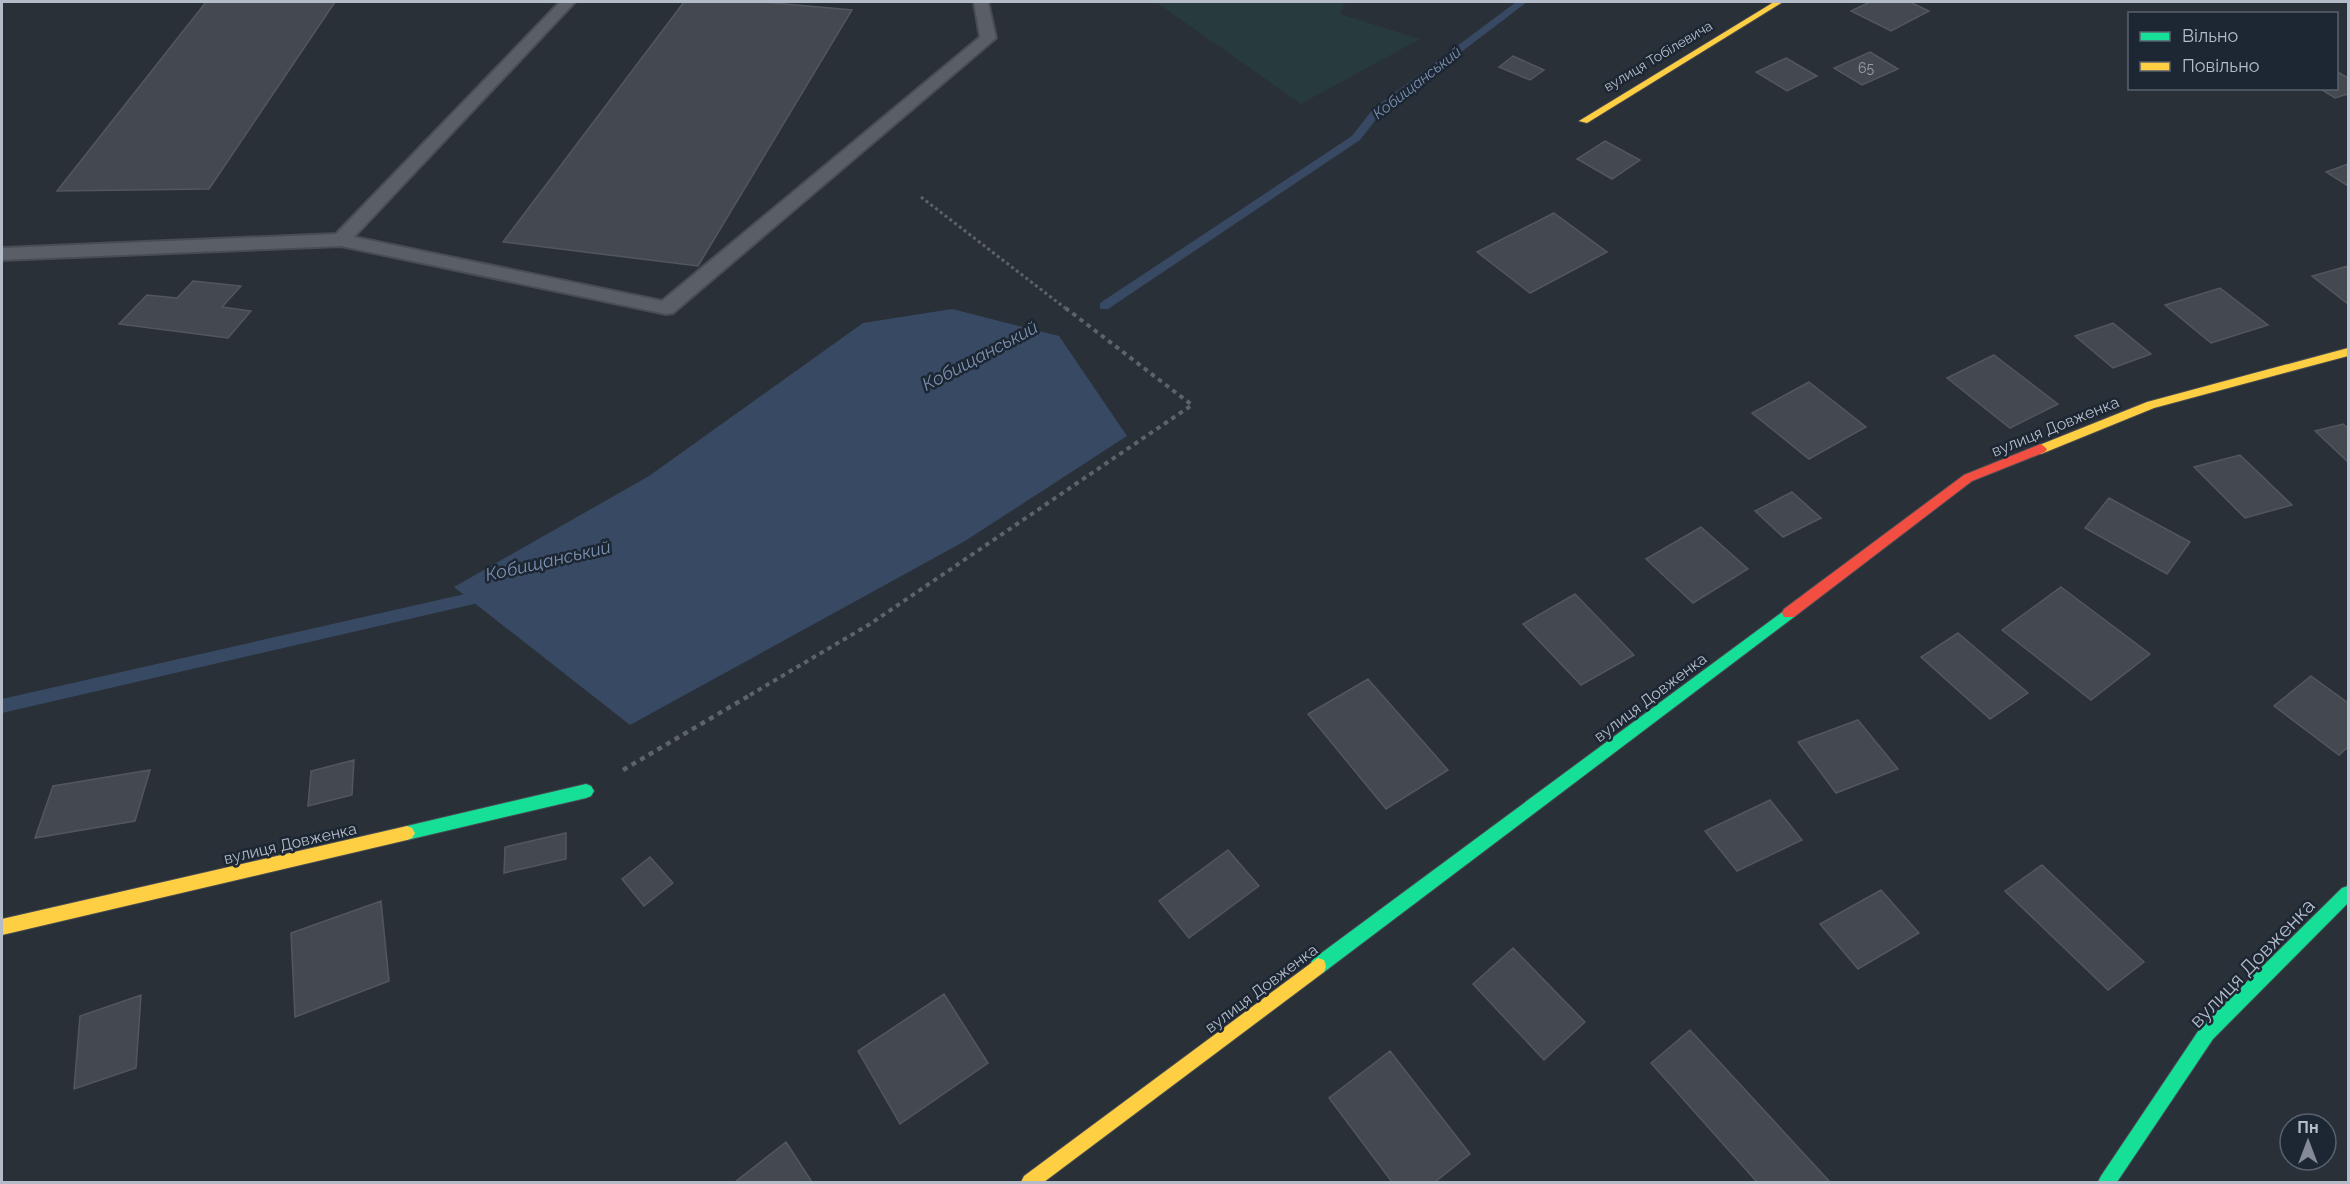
<svg xmlns="http://www.w3.org/2000/svg" width="2350" height="1184" font-family="Raleway,sans-serif">
	<style>
		.green { fill: #273a3e }
		.water { fill: #384963 }
		.lines { fill: none; stroke-linecap: round; stroke-linejoin: round }
		.stream { fill: #384963; fill-rule: evenodd }
		.building { fill: #444950; stroke: #52575f; stroke-width: 1.5 }
		.lane-casing { stroke: #484c53; stroke-width: 4 }
		.fast-casing { stroke: #484c53; stroke-width: 2 }
		.slow-casing { stroke: #484c53; stroke-width: 2 }
		.jam-casing { stroke: #484c53; stroke-width: 2 }
		.path-far2 { stroke: #5d636a; stroke-width: 3; stroke-dasharray: 3 3; stroke-linecap: butt }
		.path-far1 { stroke: #5d636a; stroke-width: 4; stroke-dasharray: 4.5 4.5; stroke-linecap: butt }
		.path { stroke: #5d636a; stroke-width: 4.5; stroke-dasharray: 5 5; stroke-linecap: butt }
		.lane { fill: #5a5e66; fill-rule: evenodd }
		.fast { fill: #16e098; fill-rule: evenodd }
		.slow { fill: #ffcf43; fill-rule: evenodd }
		.jam { fill: #f24e42; fill-rule: evenodd }
		.labels { text-anchor: middle; stroke-width: 5; stroke-linejoin: round; paint-order: stroke }
		.far-street-label { font-size: 14px; fill: #b4bcc9; stroke: #1d2633 }
		.number-label { font-size: 14px; fill: #989fab }
		.far-water-label { font-size: 15px; font-style: italic; fill: #7c92b1; stroke: #1d2633 }
		.street-label { font-size: 16px; fill: #b4bcc9; stroke: #1d2633 }
		.water-label { font-size: 18px; font-style: italic; fill: #7c92b1; stroke: #1d2633 }
		.near-street-label { font-size: 20px; fill: #b4bcc9; stroke: #1d2633 }
	</style>
	<rect width="100%" height="100%" fill="#2a3038"/>
	<!-- green -->
	<path class="green" d="M 1156,2 L 1345,2 L 1340,14 L 1420,39 L 1301,104 Z"/>
	<!-- water -->
	<path class="water" d="M 952,309 L 1059,336 L 1127,436 L 965,541 L 630,725 L 454,587 L 649,476 L 863,323 Z"/>
	<g class="lines">
		<!-- stream -->
		<path class="stream" d="M 1516,2 L 1527,2 L 1381,113 L 1360,140 L 1108,309 L 1100,309 L 1100,303 L 1352,136 L 1373,109 Z
			M 487,589 L 492,591 L 495,595 L 492,599 L 487,601 L 2,713 L 2,699 Z"/>
	</g>
	<!-- building -->
	<path class="building" d="M 206,2 L 335,2 L 209,189 L 57,191 Z
		M 684,2 L 763,2 L 852,10 L 698,266 L 503,242 Z
		M 1870,2 L 1910,2 L 1929,11 L 1891,31 L 1851,11 Z
		M 1870,52 L 1898,69 L 1862,85 L 1834,68 Z
		M 1513,56 L 1544,70 L 1530,80 L 1499,67 Z
		M 1786,58 L 1817,76 L 1787,91 L 1756,72 Z
		M 2336,71 L 2348,78 L 2348,94 L 2335,98 L 2319,88 L 2336,88 Z
		M 1605,141 L 1640,160 L 1612,179 L 1577,159 Z
		M 2348,164 L 2348,186 L 2326,172 Z
		M 1554,213 L 1607,252 L 1530,293 L 1477,252 Z
		M 2348,266 L 2348,304 L 2312,276 Z
		M 193,281 L 241,286 L 222,307 L 251,311 L 228,338 L 119,324 L 147,295 L 177,298 Z
		M 2220,288 L 2268,325 L 2211,343 L 2165,305 Z
		M 2113,323 L 2151,354 L 2113,368 L 2075,336 Z
		M 1994,355 L 2058,404 L 2010,428 L 1947,378 Z
		M 1809,382 L 1866,427 L 1809,459 L 1752,413 Z
		M 2343,424 L 2348,428 L 2348,462 L 2315,431 Z
		M 2240,455 L 2292,505 L 2245,518 L 2194,467 Z
		M 1792,492 L 1821,518 L 1783,537 L 1755,511 Z
		M 2109,498 L 2190,542 L 2167,574 L 2085,528 Z
		M 1701,527 L 1748,569 L 1693,603 L 1646,559 Z
		M 2061,587 L 2150,654 L 2091,700 L 2002,630 Z
		M 1575,594 L 1634,655 L 1581,685 L 1523,624 Z
		M 1958,633 L 2028,693 L 1990,719 L 1921,657 Z
		M 2311,676 L 2348,703 L 2348,747 L 2339,755 L 2274,706 Z
		M 1368,679 L 1448,770 L 1386,809 L 1308,714 Z
		M 1858,720 L 1898,769 L 1836,793 L 1798,742 Z
		M 354,760 L 352,795 L 308,806 L 311,771 Z
		M 150,770 L 135,821 L 35,838 L 53,786 Z
		M 1770,800 L 1802,840 L 1737,871 L 1705,831 Z
		M 566,833 L 566,859 L 504,873 L 505,847 Z
		M 1228,850 L 1259,886 L 1189,938 L 1159,901 Z
		M 650,857 L 673,883 L 644,906 L 622,879 Z
		M 2042,865 L 2144,962 L 2108,990 L 2005,891 Z
		M 1881,890 L 1919,933 L 1858,969 L 1820,924 Z
		M 381,901 L 389,981 L 295,1017 L 291,933 Z
		M 1513,948 L 1585,1022 L 1544,1060 L 1473,984 Z
		M 944,994 L 988,1063 L 900,1124 L 858,1051 Z
		M 141,995 L 136,1068 L 74,1089 L 80,1016 Z
		M 1690,1030 L 1830,1182 L 1757,1182 L 1651,1063 Z
		M 1390,1051 L 1470,1154 L 1435,1182 L 1392,1182 L 1329,1098 Z
		M 786,1142 L 812,1182 L 735,1182 Z"/>
	<g class="lines">
		<defs>
			<path id="lane" d="M 560,2 L 575,2 L 354,237 L 662,301 L 980,37 L 974,2 L 988,2 L 996,38 L 673,313 L 666,314 L 341,246 L 2,260 L 2,248 L 336,234 Z"/>
			<path id="fast" d="M 1789,607 L 1794,609 L 1796,613 L 1794,617 L 1324,972 L 1318,974 L 1312,972 L 1310,966 L 1312,960 Z
				M 586,784 L 591,786 L 594,791 L 591,796 L 586,798 L 407,840 L 402,838 L 399,833 L 402,828 L 407,826 Z
				M 2348,886 L 2348,903 L 2213,1039 L 2117,1182 L 2098,1182 L 2101,1176 L 2201,1027 L 2342,888 Z"/>
			<path id="slow" d="M 1774,2 L 1783,2 L 1587,123 L 1579,121 Z
				M 2348,348 L 2348,356 L 2154,408 L 2041,454 L 2035,449 L 2037,446 L 2147,402 Z
				M 407,826 L 412,828 L 415,833 L 412,838 L 407,840 L 2,935 L 2,919 Z
				M 1318,958 L 1324,960 L 1326,966 L 1324,972 L 1044,1182 L 1021,1182 L 1024,1176 Z"/>
			<path id="jam" d="M 2041,444 L 2047,449 L 2045,452 L 1972,481 L 1794,617 L 1784,617 L 1782,613 L 1784,609 L 1964,475 Z"/>
		</defs>
		<!-- lane casing -->
		<use href="#lane" class="lane-casing"/>
		<!-- fast casing -->
		<use href="#fast" class="fast-casing"/>
		<!-- slow casing -->
		<use href="#slow" class="slow-casing"/>
		<!-- jam casing -->
		<use href="#jam" class="jam-casing"/>
		<!-- path-far2 -->
		<path class="path-far2" d="M 921,197 L 1065,308"/>
		<!-- path-far1 -->
		<path class="path-far1" d="M 750,695 L 870,624 L 1192,405 L 1063,306"/>
		<!-- path -->
		<path class="path" d="M 623,770 L 752,694"/>
		<!-- lane -->
		<use href="#lane" class="lane"/>
		<!-- fast -->
		<use href="#fast" class="fast"/>
		<!-- slow -->
		<use href="#slow" class="slow"/>
		<!-- jam -->
		<use href="#jam" class="jam"/>
	</g>
	<g class="labels">
		<!-- far-street labels -->
		<g class="far-street-label">
			<text transform="translate(1658 56) rotate(-31)" y="5">вулиця Тобілевича</text>
		</g>
		<!-- number labels -->
		<g class="number-label">
			<text x="1866" y="73">65</text>
		</g>
		<!-- far-water labels -->
		<g class="far-water-label">
			<text transform="translate(1417 83) rotate(-38)" y="5">Кобищанський</text>
		</g>
		<!-- street labels -->
		<g class="street-label">
			<text transform="translate(2055 426) rotate(-22)" y="6">вулиця Довженка</text>
			<text transform="translate(1650 697) rotate(-37)" y="6">вулиця Довженка</text>
			<text transform="translate(290 843) rotate(-13)" y="6">вулиця Довженка</text>
			<text transform="translate(1261 988) rotate(-37)" y="6">вулиця Довженка</text>
		</g>
		<!-- water labels -->
		<g class="water-label">
			<text transform="translate(980 356) rotate(-28)" y="6">Кобищанський</text>
			<text transform="translate(548 561) rotate(-13)" y="6">Кобищанський</text>
		</g>
		<!-- near-street labels -->
		<g class="near-street-label">
			<text transform="translate(2252 963) rotate(-46)" y="7">вулиця Довженка</text>
		</g>
	</g>
	<!-- border -->
	<rect width="2350" height="1184" fill="none" stroke="#b4bcc9" stroke-width="6"/>
	<!-- legend -->
	<rect x="2128" y="12" width="210" height="78" fill="#1d2633" stroke="#59626f" stroke-width="1.5"/>
	<rect x="2140" y="32" width="30" height="9" fill="#16e098" stroke="#59626f" stroke-width="1.5"/>
	<text x="2182" y="42" font-size="18" fill="#b4bcc9">Вільно</text>
	<rect x="2140" y="62" width="30" height="9" fill="#ffcf43" stroke="#59626f" stroke-width="1.5"/>
	<text x="2182" y="72" font-size="18" fill="#b4bcc9">Повільно</text>
	<!-- north arrow -->
	<g transform="translate(2308 1142)"><circle r="28" fill="#1d2633" stroke="#59626f" stroke-width="1.5"/>
	<path d="M0-4.5L10 22L0 15L-10 22Z" fill="#848b96"/>
	<text y="-9" font-size="16" font-weight="bold" text-anchor="middle" fill="#b4bcc9">Пн</text>
	</g>
</svg>
